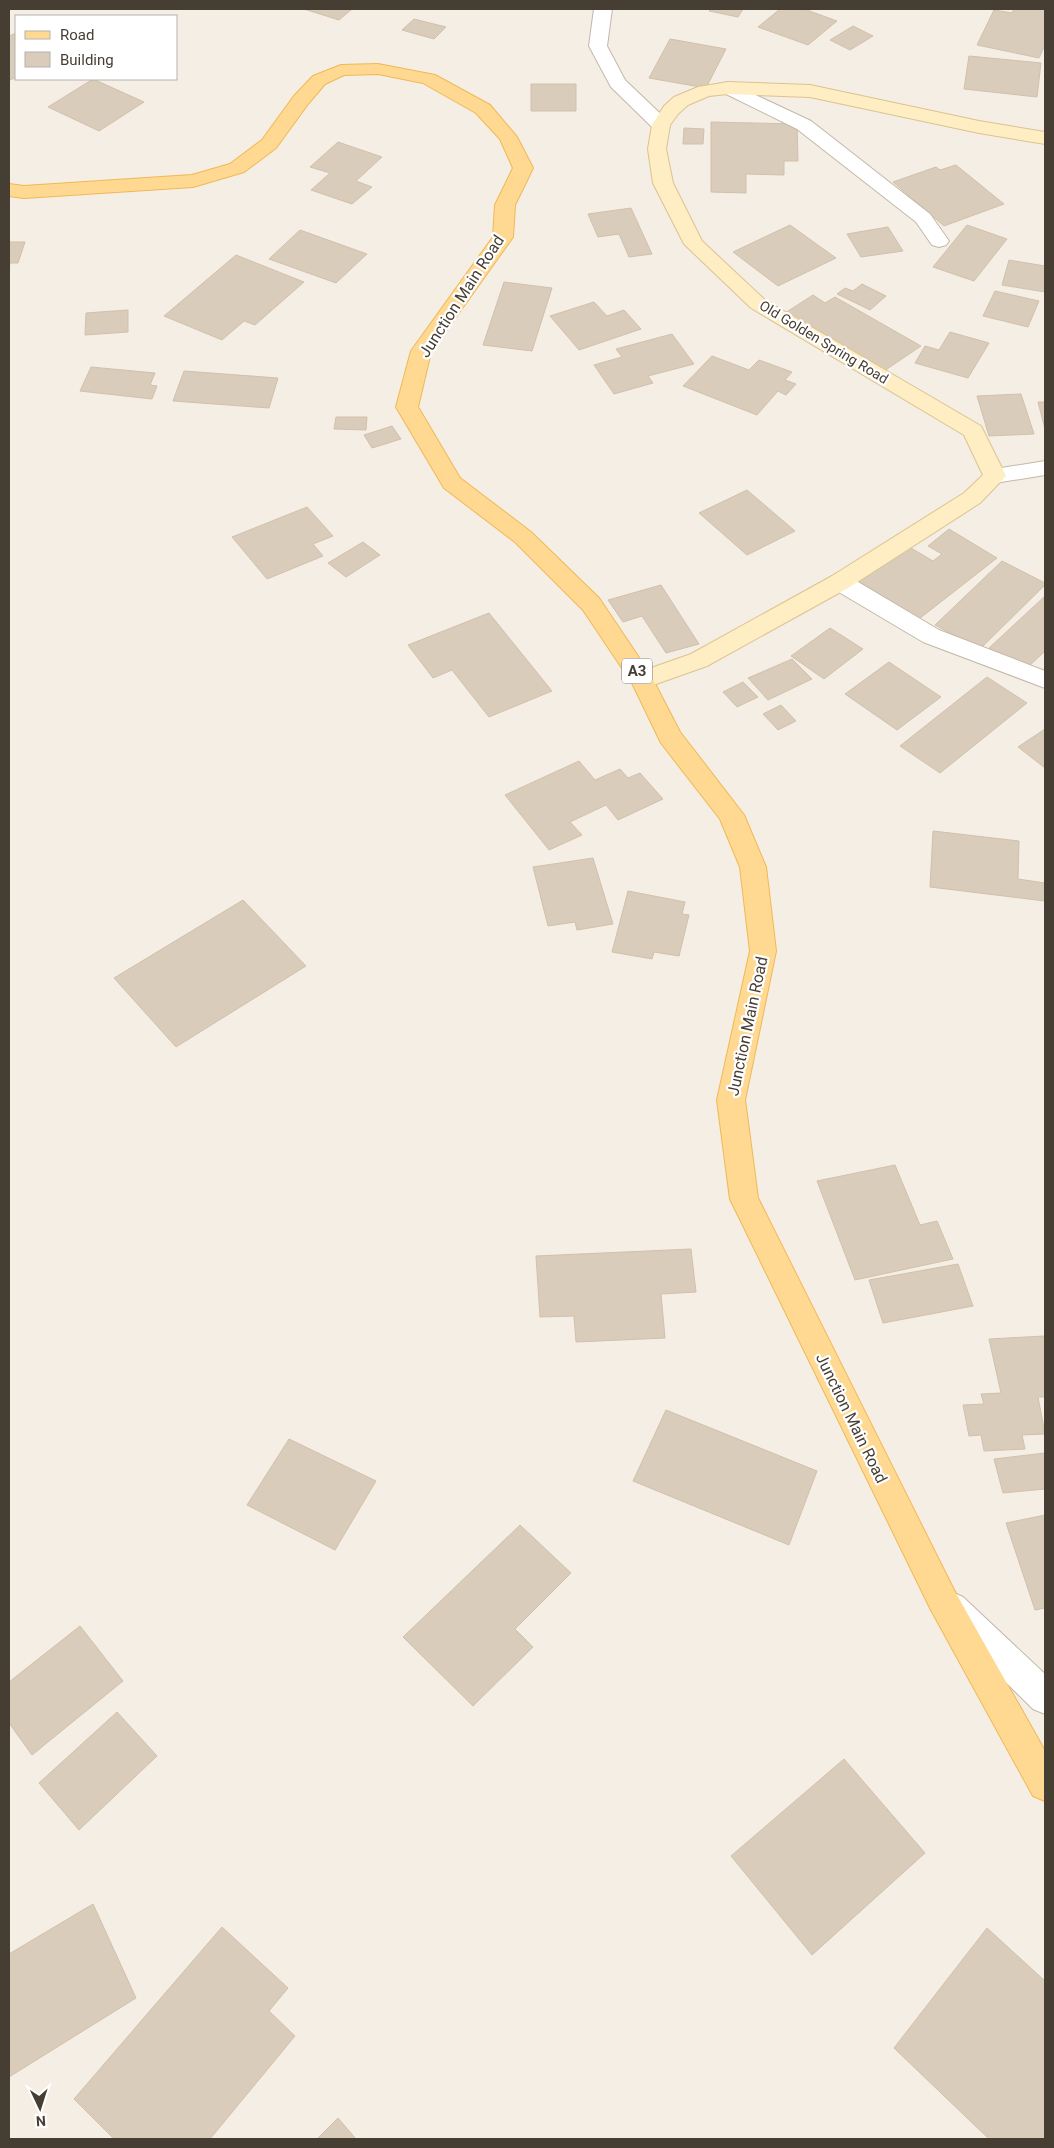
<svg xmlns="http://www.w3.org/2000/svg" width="1054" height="2148" font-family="Roboto,sans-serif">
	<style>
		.building { fill: #daccbb; stroke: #d2c0aa }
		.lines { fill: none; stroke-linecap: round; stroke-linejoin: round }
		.minor-casing { stroke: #c3b8a8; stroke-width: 2 }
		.secondary-casing { stroke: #dcc390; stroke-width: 2 }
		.primary-casing { stroke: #f0b855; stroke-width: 2 }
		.minor { fill: #fff; fill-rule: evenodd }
		.secondary { fill: #ffedc3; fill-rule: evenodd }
		.primary { fill: #ffd992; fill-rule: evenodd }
		.labels { text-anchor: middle; stroke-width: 4.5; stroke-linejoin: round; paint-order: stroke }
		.far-street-label { font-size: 14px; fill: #473e33; stroke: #fff }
		.shield { fill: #fff; stroke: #7e7870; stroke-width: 1 }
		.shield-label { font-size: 15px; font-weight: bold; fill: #473e33 }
		.street-label { font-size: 16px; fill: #473e33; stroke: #fff }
	</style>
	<rect width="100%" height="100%" fill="#f4eee4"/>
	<!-- building -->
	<path class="building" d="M 304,9 L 352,9 L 339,20 Z
		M 711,9 L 743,9 L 738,17 L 709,11 Z
		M 780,9 L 804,9 L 837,21 L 808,45 L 758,27 Z
		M 1014,9 L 1045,9 L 1045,45 L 1039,58 L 977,45 L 994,10 L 1012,13 Z
		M 414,19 L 446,27 L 434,39 L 402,30 Z
		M 853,26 L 873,36 L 850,50 L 830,40 Z
		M 16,33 L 16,78 L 9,80 L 9,36 Z
		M 670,39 L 726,49 L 706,88 L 649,78 Z
		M 969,56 L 1041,63 L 1037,97 L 964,89 Z
		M 93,79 L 144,102 L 99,131 L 48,107 Z
		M 531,84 L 576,84 L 576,111 L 531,111 Z
		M 711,122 L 797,124 L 798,161 L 784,161 L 784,175 L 746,174 L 746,193 L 711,192 Z
		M 684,128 L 704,129 L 703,144 L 683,144 Z
		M 338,142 L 382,157 L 356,181 L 372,187 L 352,204 L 311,190 L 330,173 L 310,167 Z
		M 956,165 L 1004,204 L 944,226 L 893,182 L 936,167 L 940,170 Z
		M 631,208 L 652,254 L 629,257 L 619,234 L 598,237 L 588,214 Z
		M 790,225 L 836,258 L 778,286 L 733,252 Z
		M 967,225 L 1007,239 L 974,281 L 933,267 Z
		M 888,227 L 903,251 L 861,257 L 847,234 Z
		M 300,230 L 367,254 L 336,283 L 269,259 Z
		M 9,242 L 25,242 L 18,263 L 10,263 L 9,269 Z
		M 236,255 L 304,282 L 255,325 L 244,321 L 222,340 L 164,316 Z
		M 1009,260 L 1045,266 L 1045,292 L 1002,285 Z
		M 504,282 L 552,288 L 532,351 L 483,345 Z
		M 862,284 L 886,296 L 870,310 L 837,294 L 845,288 L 853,291 Z
		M 995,291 L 1039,301 L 1028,327 L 983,316 Z
		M 813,295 L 825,303 L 835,297 L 921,346 L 884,371 L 785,313 Z
		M 594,302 L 607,316 L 624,310 L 641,329 L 579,350 L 550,316 Z
		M 128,310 L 128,332 L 85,335 L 86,313 Z
		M 950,332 L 989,343 L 968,378 L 915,363 L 925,346 L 939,350 Z
		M 672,334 L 694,364 L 648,376 L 653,383 L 614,394 L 594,365 L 622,357 L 616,349 Z
		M 712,356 L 749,370 L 759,360 L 792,372 L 785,380 L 796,384 L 786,395 L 778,391 L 757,415 L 683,386 Z
		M 91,367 L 155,373 L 150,385 L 157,386 L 152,399 L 80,391 Z
		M 184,371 L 278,378 L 269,408 L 173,401 Z
		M 1021,394 L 1034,434 L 989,436 L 977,396 Z
		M 1038,402 L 1045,402 L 1045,429 Z
		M 336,417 L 367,417 L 366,430 L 334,429 Z
		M 392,426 L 401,439 L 372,448 L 364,435 Z
		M 747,490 L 795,531 L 747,555 L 699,513 Z
		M 307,507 L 333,536 L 313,544 L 323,556 L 267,579 L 232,537 Z
		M 949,529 L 997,558 L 919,619 L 858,581 L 906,545 L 933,561 L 942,554 L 928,546 Z
		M 363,542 L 380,555 L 346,577 L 328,563 Z
		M 1002,561 L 1045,583 L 1045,585 L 980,649 L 935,625 Z
		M 661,585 L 699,644 L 666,653 L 642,616 L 623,622 L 608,600 Z
		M 1045,596 L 1045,651 L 1026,669 L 989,648 Z
		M 489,613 L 552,691 L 489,717 L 452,670 L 433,678 L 408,645 Z
		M 830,628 L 863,649 L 824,679 L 791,656 Z
		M 792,659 L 812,679 L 768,700 L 748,678 Z
		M 889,662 L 941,697 L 897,730 L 845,694 Z
		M 987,677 L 1027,703 L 940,773 L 900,746 Z
		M 743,682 L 758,697 L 737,707 L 723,692 Z
		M 781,705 L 796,721 L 778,730 L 763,714 Z
		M 1045,729 L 1045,768 L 1018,747 Z
		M 579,761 L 595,780 L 620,769 L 628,778 L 640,773 L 663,799 L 618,820 L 606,805 L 570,822 L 582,835 L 549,850 L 505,795 Z
		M 933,831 L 1019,841 L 1018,879 L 1045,883 L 1045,901 L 930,887 Z
		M 593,858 L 613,924 L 577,930 L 575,922 L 548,926 L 533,867 Z
		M 628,891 L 685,902 L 682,914 L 689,915 L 679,956 L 654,952 L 652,959 L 612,952 Z
		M 243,900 L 306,966 L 176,1047 L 114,978 Z
		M 895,1165 L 920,1225 L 937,1221 L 953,1259 L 855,1280 L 817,1181 Z
		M 691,1249 L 696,1292 L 661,1294 L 665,1338 L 576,1342 L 574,1316 L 540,1317 L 536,1256 Z
		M 958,1264 L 973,1306 L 883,1323 L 869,1280 Z
		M 1045,1336 L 1045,1397 L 1038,1397 L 1045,1434 L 1022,1435 L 1025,1449 L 984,1451 L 981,1435 L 969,1436 L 963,1405 L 984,1404 L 981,1394 L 1001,1393 L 989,1339 Z
		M 666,1410 L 817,1471 L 789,1545 L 633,1481 Z
		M 289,1439 L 376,1481 L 335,1550 L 247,1505 Z
		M 1045,1453 L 1045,1489 L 1003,1493 L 994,1459 Z
		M 1045,1515 L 1045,1608 L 1035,1610 L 1006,1523 Z
		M 520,1525 L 571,1573 L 515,1629 L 533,1647 L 473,1706 L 403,1637 Z
		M 80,1626 L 123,1681 L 32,1755 L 9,1723 L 9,1682 Z
		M 117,1712 L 157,1756 L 79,1830 L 39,1783 Z
		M 844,1759 L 925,1853 L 812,1955 L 731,1856 Z
		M 93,1904 L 136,1998 L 9,2077 L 9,1954 Z
		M 222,1927 L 288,1988 L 269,2011 L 295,2036 L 210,2139 L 114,2139 L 74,2099 Z
		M 987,1928 L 1045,1981 L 1045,2139 L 989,2139 L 894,2048 Z
		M 338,2118 L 356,2139 L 317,2139 Z"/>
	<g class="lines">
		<defs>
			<path id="minor" d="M 594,9 L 612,9 L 607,46 L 625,80 L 668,121 L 670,125 L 668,129 L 661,131 L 654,129 L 611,87 L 589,46 Z
				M 728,82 L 811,121 L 930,214 L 949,241 L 946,245 L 939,247 L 932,245 L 916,222 L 797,129 L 722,92 L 719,88 L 722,84 Z
				M 1045,461 L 1045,475 L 995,483 L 987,481 L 984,476 L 987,471 L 995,469 Z
				M 840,574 L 848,576 L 939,630 L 1045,671 L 1045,688 L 923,642 L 832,588 L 829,582 L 832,576 Z
				M 952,1592 L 963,1597 L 1045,1674 L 1045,1714 L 1033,1709 L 941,1619 L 936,1608 L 941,1597 Z"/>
			<path id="secondary" d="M 728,82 L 810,85 L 979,121 L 1045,132 L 1045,144 L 979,133 L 810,97 L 728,94 L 709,96 L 688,105 L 678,114 L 670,125 L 666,149 L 673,183 L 702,241 L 765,300 L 981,426 L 1006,476 L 980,503 L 848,588 L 707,666 L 642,689 L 634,686 L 630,680 L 634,674 L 691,654 L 832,576 L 964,493 L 983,475 L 964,435 L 751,308 L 684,244 L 653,183 L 648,149 L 652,125 L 664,106 L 674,97 L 698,87 Z"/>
			<path id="primary" d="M 378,64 L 435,75 L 490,105 L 517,137 L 533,168 L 515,205 L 513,237 L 431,352 L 418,407 L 460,478 L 531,532 L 599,598 L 650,674 L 680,732 L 744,815 L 766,867 L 776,951 L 745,1100 L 758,1198 L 953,1588 L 1045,1751 L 1045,1801 L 1033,1796 L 931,1610 L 730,1199 L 717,1100 L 750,951 L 740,867 L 720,819 L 661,743 L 632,683 L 583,610 L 515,542 L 444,488 L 396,407 L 411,351 L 493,237 L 495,205 L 513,168 L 500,139 L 476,113 L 423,83 L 378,74 L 344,75 L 325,84 L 308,104 L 276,148 L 244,172 L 193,187 L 24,198 L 9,196 L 9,184 L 24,186 L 192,175 L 230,164 L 262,140 L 294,96 L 313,76 L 341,65 Z"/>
		</defs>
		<!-- minor casing -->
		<use href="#minor" class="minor-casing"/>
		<!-- secondary casing -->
		<use href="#secondary" class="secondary-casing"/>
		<!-- primary casing -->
		<use href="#primary" class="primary-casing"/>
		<!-- minor -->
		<use href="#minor" class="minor"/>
		<!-- secondary -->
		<use href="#secondary" class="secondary"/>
		<!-- primary -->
		<use href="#primary" class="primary"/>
	</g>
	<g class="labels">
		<!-- far-street labels -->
		<g class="far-street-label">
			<text transform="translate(824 342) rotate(31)" y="5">Old Golden Spring Road</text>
		</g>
		<!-- shield labels -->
		<rect class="shield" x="622" y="658.5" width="30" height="25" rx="4"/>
		<g class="shield-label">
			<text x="637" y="676">A3</text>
		</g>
		<!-- street labels -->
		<g class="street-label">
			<text transform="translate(461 296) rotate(-57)" y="6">Junction Main Road</text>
			<text transform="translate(747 1026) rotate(-78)" y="6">Junction Main Road</text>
			<text transform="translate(852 1418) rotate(64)" y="6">Junction Main Road</text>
		</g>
	</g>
	<!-- border -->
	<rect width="1054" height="2148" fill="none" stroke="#473e33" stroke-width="20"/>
	<!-- legend -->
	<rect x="15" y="15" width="162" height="65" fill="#ffffff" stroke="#b5b2ad"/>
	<rect x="25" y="31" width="25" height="8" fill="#ffd992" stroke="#b5b2ad"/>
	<text x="60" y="40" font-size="15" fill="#473e33">Road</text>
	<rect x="25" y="52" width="25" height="15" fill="#daccbb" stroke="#b5b2ad"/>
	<text x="60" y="65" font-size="15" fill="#473e33">Building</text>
	<!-- north arrow -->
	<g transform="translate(40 2108) rotate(176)" stroke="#ffffff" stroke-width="4" paint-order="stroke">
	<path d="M0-4L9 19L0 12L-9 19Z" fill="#473e33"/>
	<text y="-8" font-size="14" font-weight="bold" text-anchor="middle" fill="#473e33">N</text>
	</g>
</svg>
